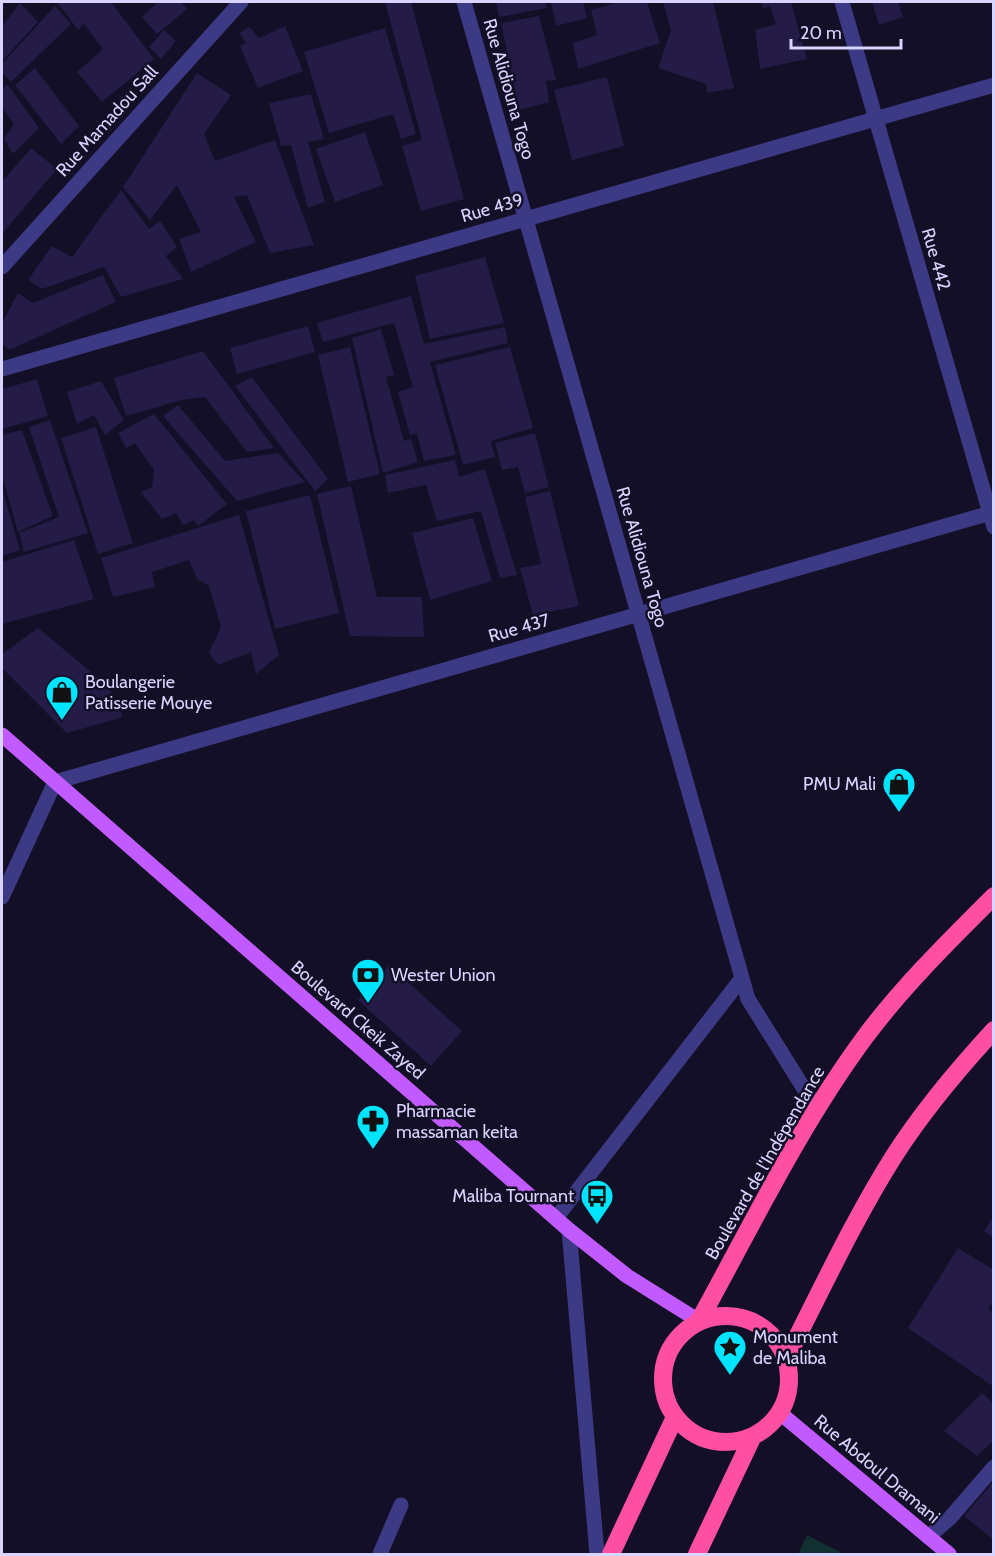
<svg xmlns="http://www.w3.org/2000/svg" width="995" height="1556" font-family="Cabin,sans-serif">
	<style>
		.green { fill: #12302f }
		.building { fill: #241b47 }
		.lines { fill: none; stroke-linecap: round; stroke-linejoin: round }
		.minor { stroke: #3d3a85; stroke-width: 15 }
		.major { stroke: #c25bff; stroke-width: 15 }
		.highway { stroke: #ff4fa3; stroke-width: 18 }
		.labels { text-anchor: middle; stroke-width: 5; stroke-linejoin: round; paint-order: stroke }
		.street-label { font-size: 18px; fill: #d9d4ff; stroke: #130f26 }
		.poi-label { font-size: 18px; fill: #d9d4ff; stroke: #130f26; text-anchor: start }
	</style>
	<rect width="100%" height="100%" fill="#130f26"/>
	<!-- green -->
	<path class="green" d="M 807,1535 L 844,1554 L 798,1554 Z"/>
	<!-- building -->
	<path class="building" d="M 57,2 L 111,2 L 154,59 L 102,102 L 77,72 L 103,49 L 84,24 L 78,30 Z
		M 154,2 L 181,2 L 187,9 L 157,34 L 142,17 L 156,4 Z
		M 385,2 L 411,2 L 464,199 L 421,211 L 402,146 L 422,140 Z
		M 496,2 L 545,2 L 547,8 L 499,17 Z
		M 551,2 L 583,2 L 587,18 L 556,26 Z
		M 620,2 L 647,2 L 660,43 L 578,69 L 573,43 L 597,35 L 591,10 Z
		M 663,2 L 713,2 L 734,88 L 707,93 L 706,84 L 658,68 L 671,30 Z
		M 761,2 L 791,2 L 807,59 L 760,69 L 755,30 L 776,24 L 770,6 L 763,9 Z
		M 872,2 L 898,2 L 903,17 L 879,25 Z
		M 20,3 L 38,22 L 2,61 L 2,26 Z
		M 55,6 L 71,24 L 11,82 L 2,72 L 2,64 Z
		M 539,16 L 556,80 L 546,81 L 549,102 L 519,110 L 501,23 Z
		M 285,26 L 303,71 L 258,88 L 240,46 L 246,43 L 239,33 L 250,27 L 259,38 Z
		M 385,28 L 416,134 L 401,139 L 393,114 L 329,133 L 304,52 Z
		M 164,30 L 176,41 L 161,59 L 149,47 Z
		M 35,68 L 79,126 L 61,144 L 15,85 Z
		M 197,73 L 231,95 L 204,134 L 215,161 L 275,140 L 314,245 L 270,253 L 247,195 L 234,197 L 256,242 L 191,272 L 179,239 L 201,232 L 177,185 L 150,220 L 123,187 Z
		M 607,77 L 624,146 L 572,160 L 554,90 Z
		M 7,84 L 39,128 L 13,154 L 4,139 L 14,124 L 2,107 L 2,90 Z
		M 311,94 L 324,139 L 308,142 L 325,202 L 308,208 L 291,145 L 281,146 L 269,103 Z
		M 365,132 L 383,185 L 335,202 L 316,149 Z
		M 31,148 L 57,169 L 2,234 L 2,182 Z
		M 121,190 L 149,229 L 160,221 L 177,247 L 166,256 L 183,279 L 121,297 L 104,267 L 42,289 L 28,280 L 52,246 L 72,257 Z
		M 485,257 L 504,323 L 430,339 L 415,276 Z
		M 103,275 L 116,302 L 9,350 L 2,343 L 2,323 L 18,293 L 33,303 Z
		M 411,296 L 424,344 L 505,327 L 508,343 L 430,362 L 456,455 L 424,461 L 417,434 L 410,435 L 398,392 L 413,387 L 394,323 L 323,342 L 317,323 Z
		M 308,326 L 315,352 L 237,374 L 230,348 Z
		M 381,329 L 394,375 L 386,377 L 404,441 L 411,439 L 418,462 L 383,473 L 352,338 Z
		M 350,347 L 380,474 L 348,482 L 318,355 Z
		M 510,347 L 533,428 L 491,441 L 495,457 L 463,465 L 435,365 Z
		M 203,351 L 274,448 L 247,452 L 205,397 L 182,400 L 126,416 L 114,378 Z
		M 252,377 L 328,479 L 315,491 L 235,386 Z
		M 37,379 L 48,416 L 2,429 L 2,389 Z
		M 101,381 L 124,420 L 105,435 L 94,415 L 77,424 L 67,392 Z
		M 178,405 L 225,461 L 278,453 L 305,482 L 237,501 L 163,416 Z
		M 154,414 L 227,504 L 198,526 L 194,520 L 183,525 L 176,513 L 162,519 L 141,492 L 152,487 L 154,470 L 135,443 L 126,448 L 118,433 Z
		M 50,420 L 88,533 L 24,552 L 19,533 L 59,517 L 29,427 Z
		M 96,427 L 133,543 L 98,554 L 61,438 Z
		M 22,430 L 53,516 L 18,532 L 2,475 L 2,435 Z
		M 535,433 L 549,487 L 525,493 L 518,467 L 502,470 L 495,443 Z
		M 455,460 L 459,477 L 485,469 L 517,575 L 500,578 L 481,511 L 437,521 L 426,485 L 388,493 L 385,475 Z
		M 351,486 L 377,597 L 422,597 L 424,637 L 350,636 L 317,494 Z
		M 2,488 L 20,550 L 2,556 Z
		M 550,491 L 579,606 L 533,615 L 520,568 L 541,564 L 525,497 Z
		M 310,495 L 339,613 L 275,629 L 246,511 Z
		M 239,515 L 279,655 L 256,674 L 251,652 L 218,665 L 209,652 L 221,627 L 209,586 L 197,579 L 189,560 L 152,572 L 155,587 L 113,597 L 101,558 Z
		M 473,518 L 492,581 L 430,600 L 412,533 Z
		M 74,540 L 94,599 L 2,624 L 2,562 Z
		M 38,628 L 108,686 L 123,717 L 67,733 L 2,668 L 2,654 Z
		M 389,965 L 462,1031 L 431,1066 L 358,1000 Z
		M 994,1216 L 994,1238 L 984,1231 Z
		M 958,1248 L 994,1270 L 994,1300 L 988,1309 L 994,1313 L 994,1387 L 908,1328 Z
		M 982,1393 L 994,1404 L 994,1440 L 977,1456 L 944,1431 Z
		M 994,1481 L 994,1540 L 964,1516 Z"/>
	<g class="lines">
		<!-- minor -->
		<path class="minor" d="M 464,2 L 748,999 L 816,1108
			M 842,2 L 994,527
			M 2,267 L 241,2
			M 2,369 L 994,85
			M 2,897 L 55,782 L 994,512
			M 556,1218 L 742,978
			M 569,1230 L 597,1554
			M 928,1537 L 950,1518 L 994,1467
			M 380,1554 L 401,1505"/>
		<!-- major -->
		<path class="major" d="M 2,735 L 569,1230 L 627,1276 L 699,1321
			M 780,1413 L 949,1554"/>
		<!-- highway -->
		<path class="highway" d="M663 1379a63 63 0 1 1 126 0a63 63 0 1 1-126 0Z
			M 699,1321 C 752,1225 800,1125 865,1037 C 903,986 949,941 994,896
			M 786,1359 C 821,1291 853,1221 894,1156 C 922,1112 959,1068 994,1030
			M 611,1554 L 675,1417
			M 697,1554 L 752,1438"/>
	</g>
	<!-- icons -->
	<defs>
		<symbol id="shop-pin" viewBox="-11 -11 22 30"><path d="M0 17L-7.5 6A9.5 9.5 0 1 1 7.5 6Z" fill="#00e5ff" stroke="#130f26"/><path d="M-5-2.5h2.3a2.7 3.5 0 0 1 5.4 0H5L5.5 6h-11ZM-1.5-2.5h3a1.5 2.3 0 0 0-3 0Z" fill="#111"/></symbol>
		<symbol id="bank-pin" viewBox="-11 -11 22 30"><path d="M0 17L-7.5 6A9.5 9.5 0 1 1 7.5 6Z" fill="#00e5ff" stroke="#130f26"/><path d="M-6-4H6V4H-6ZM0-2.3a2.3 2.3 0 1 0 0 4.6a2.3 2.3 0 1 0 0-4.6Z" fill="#111"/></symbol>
		<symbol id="pharmacy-pin" viewBox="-11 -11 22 30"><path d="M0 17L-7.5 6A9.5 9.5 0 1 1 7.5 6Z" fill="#00e5ff" stroke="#130f26"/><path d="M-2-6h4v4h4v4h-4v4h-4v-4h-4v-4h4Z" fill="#111"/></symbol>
		<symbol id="bus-pin" viewBox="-11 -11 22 30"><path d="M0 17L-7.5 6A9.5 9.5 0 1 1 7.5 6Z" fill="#00e5ff" stroke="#130f26"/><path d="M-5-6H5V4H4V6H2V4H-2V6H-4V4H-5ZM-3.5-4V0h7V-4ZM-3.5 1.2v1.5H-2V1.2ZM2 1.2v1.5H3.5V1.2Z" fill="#111"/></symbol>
		<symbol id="sight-pin" viewBox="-11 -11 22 30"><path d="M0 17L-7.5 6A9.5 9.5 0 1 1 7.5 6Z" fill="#00e5ff" stroke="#130f26"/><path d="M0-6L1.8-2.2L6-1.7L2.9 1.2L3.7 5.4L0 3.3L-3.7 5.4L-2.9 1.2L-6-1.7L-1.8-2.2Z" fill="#111"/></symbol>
	</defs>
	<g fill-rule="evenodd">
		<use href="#shop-pin" x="43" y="673" width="38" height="52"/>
		<use href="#shop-pin" x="880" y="765" width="38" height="52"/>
		<use href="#bank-pin" x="349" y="956" width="38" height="52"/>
		<use href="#pharmacy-pin" x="354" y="1102" width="38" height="52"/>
		<use href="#bus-pin" x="578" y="1177" width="38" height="52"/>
		<use href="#sight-pin" x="711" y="1328" width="38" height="52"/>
	</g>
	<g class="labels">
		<!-- street labels -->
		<g class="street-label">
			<text transform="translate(509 89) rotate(74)" y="6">Rue Alidiouna Togo</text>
			<text transform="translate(107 121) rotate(-48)" y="6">Rue Mamadou Sall</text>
			<text transform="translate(492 208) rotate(-16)" y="6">Rue 439</text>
			<text transform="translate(936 259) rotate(74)" y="6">Rue 442</text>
			<text transform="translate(642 557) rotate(74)" y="6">Rue Alidiouna Togo</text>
			<text transform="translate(519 628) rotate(-16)" y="6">Rue 437</text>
			<text transform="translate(358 1020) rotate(41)" y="6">Boulevard Ckeik Zayed</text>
			<text transform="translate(765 1163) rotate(-60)" y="6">Boulevard de l'Indépendance</text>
			<text transform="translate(877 1469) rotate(40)" y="6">Rue Abdoul Dramani</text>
		</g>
		<!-- poi labels -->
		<g class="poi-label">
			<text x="85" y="688">Boulangerie<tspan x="85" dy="21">Patisserie Mouye</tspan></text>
			<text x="876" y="790" text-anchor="end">PMU Mali</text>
			<text x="391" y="981">Wester Union</text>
			<text x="396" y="1117">Pharmacie<tspan x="396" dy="21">massaman keita</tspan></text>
			<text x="574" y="1202" text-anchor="end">Maliba Tournant</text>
			<text x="753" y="1343">Monument<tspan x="753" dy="21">de Maliba</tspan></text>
		</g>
	</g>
	<!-- border -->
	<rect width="995" height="1556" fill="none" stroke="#d9d4ff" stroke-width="6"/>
	<!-- scale -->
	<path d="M791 39v9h110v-9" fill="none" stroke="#d9d4ff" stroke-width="3"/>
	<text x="800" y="39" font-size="18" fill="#d9d4ff" stroke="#130f26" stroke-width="4.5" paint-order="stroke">20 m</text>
</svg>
